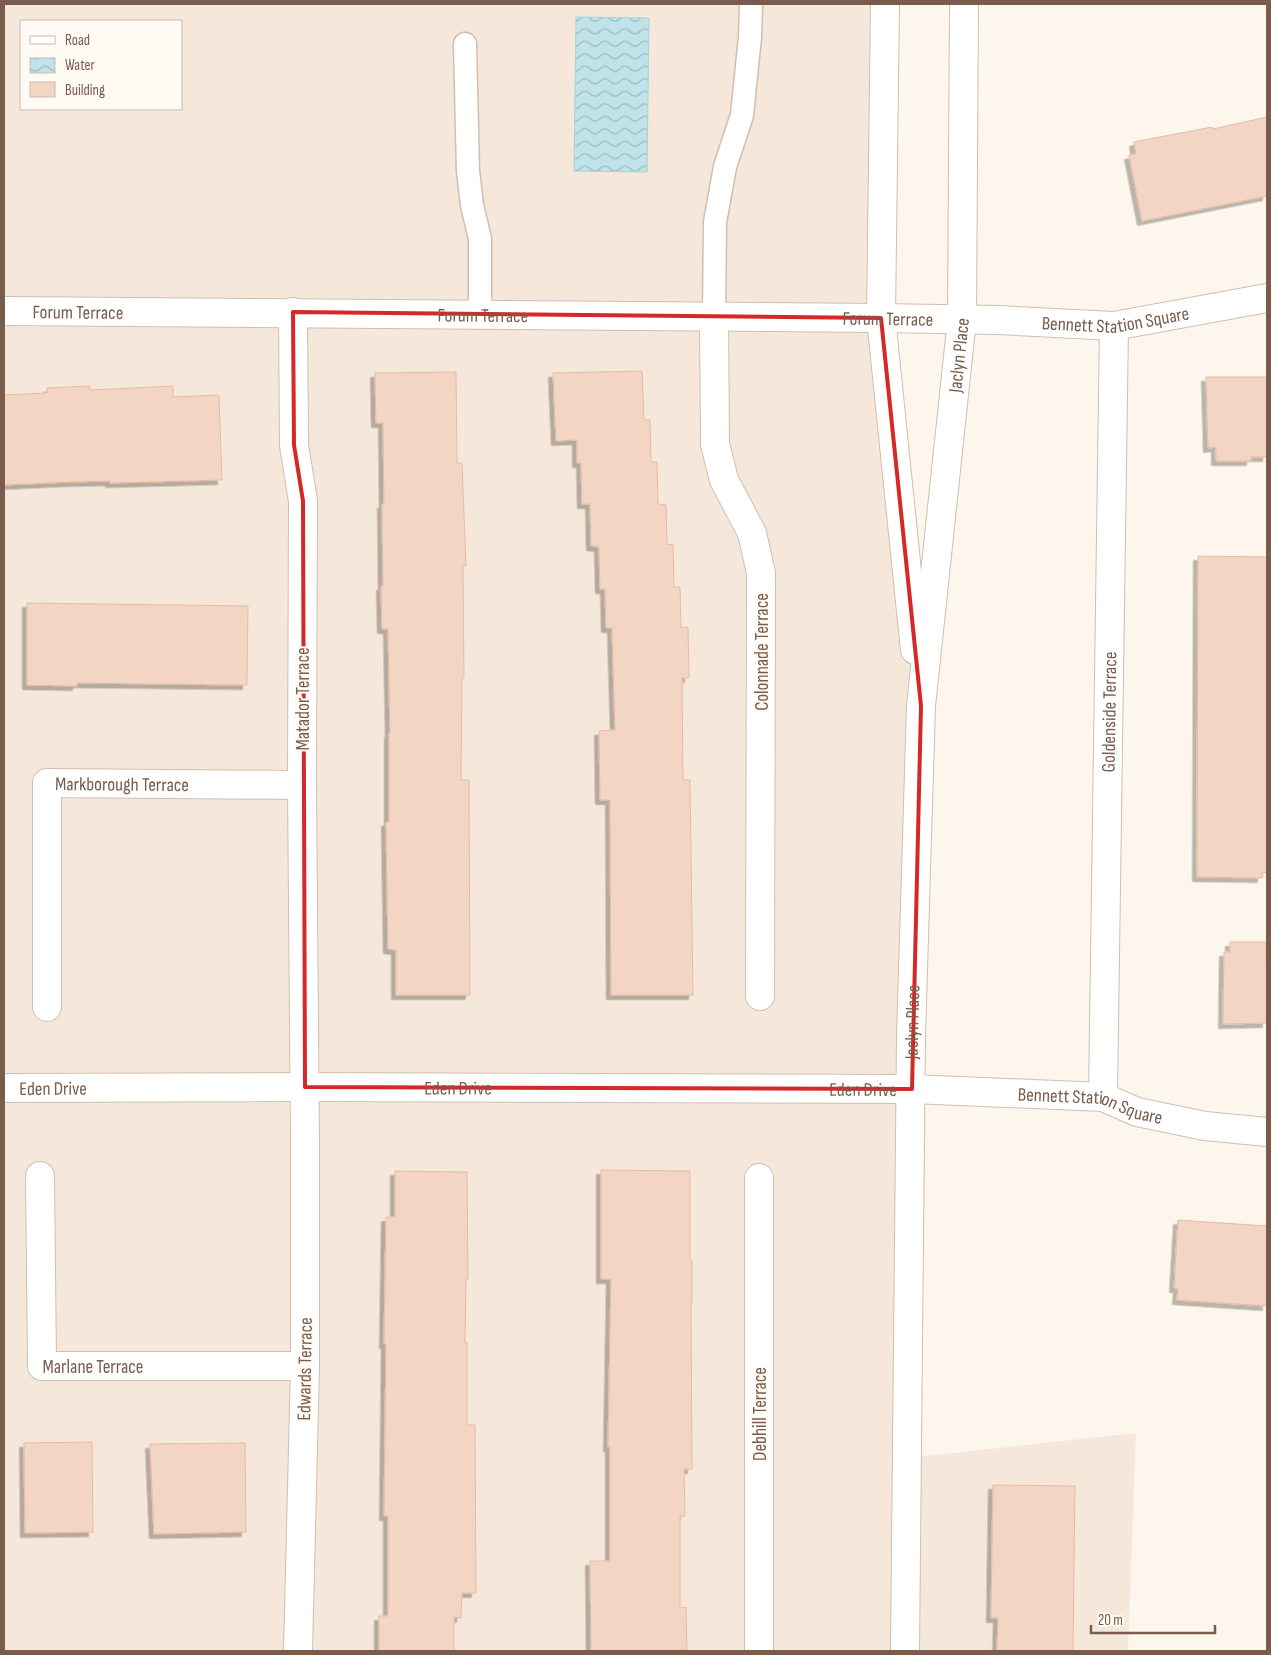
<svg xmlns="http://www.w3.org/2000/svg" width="1271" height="1655" font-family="'Sofia Sans Condensed',sans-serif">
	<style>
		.residential { fill: #f5e8da; fill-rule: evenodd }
		.water { fill: url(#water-waves); stroke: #a5d3da }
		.building { fill: #f3d5c3; stroke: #e6bba3; filter: url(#shadow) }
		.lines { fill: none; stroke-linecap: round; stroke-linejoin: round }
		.lane-casing { stroke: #d1beb0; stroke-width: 25 }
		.street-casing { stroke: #d1beb0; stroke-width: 30 }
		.lane { stroke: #fff; stroke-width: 22 }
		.street { stroke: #fff; stroke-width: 28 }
		.marked { fill: none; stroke: #d62828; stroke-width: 4; stroke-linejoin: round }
		.labels { text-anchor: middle; stroke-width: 4; stroke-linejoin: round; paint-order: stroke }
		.street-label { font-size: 19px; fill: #7a5c4d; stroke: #fffaf3 }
	</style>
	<defs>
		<pattern id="water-waves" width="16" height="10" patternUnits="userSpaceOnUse" patternTransform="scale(1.25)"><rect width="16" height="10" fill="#bfe3e8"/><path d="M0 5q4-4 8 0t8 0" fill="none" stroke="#a0bbbe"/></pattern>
		<filter id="shadow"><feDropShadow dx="-4.5" dy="4.5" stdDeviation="0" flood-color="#0004"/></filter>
	</defs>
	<rect width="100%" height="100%" fill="#fdf6ec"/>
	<!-- residential -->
	<path class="residential" d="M 4,4 L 885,4 L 881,318 L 921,706 L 907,1458 L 1136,1433 L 1128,1651 L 4,1651 ZM 21,21 L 181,21 L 181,109 L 21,109 Z"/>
	<!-- water -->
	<path class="water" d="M 576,17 L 649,18 L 647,172 L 574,171 Z"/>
	<!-- building -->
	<path class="building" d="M 1267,117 L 1267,196 L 1142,221 L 1129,155 L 1136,154 L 1134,142 L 1212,127 L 1213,129 Z
		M 642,371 L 644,420 L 650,420 L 651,462 L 657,462 L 658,504 L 666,505 L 667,544 L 673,545 L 674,587 L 680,587 L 681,628 L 688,627 L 689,678 L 682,678 L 683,780 L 690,780 L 693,995 L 611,995 L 610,800 L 600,800 L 599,731 L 615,730 L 612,628 L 606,628 L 605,589 L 600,589 L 599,547 L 591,546 L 590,504 L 582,504 L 581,463 L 577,463 L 577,440 L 556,441 L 553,373 Z
		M 456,372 L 457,463 L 462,463 L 466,566 L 463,566 L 464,678 L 462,678 L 461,780 L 469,780 L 470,995 L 396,995 L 396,950 L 388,949 L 386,822 L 389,822 L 389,733 L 390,733 L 388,629 L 382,629 L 381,586 L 383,586 L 382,504 L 384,504 L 383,423 L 376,423 L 375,373 Z
		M 1206,377 L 1267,377 L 1267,457 L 1251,457 L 1251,461 L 1216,461 L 1216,447 L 1208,448 Z
		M 90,386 L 90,390 L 173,386 L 173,397 L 219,395 L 222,480 L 110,483 L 110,481 L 69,482 L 4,485 L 4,395 L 47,393 L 47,388 Z
		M 1198,556 L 1267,557 L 1267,873 L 1262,872 L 1262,878 L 1197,877 Z
		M 27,603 L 248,606 L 247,685 L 77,683 L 77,686 L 27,685 Z
		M 1230,942 L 1266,942 L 1267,1023 L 1223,1024 L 1224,952 L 1230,952 Z
		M 601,1170 L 690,1171 L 690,1261 L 692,1261 L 692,1303 L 691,1303 L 692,1469 L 684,1469 L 685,1516 L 680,1516 L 680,1608 L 686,1607 L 687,1650 L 680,1650 L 680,1651 L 591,1651 L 590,1561 L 610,1561 L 610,1447 L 608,1447 L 611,1279 L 601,1279 Z
		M 395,1171 L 467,1172 L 468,1279 L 466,1279 L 465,1343 L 467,1343 L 467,1425 L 475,1425 L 476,1593 L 462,1593 L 461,1618 L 454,1617 L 454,1651 L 379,1651 L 379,1616 L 388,1616 L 388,1516 L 384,1516 L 386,1344 L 384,1344 L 386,1217 L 395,1217 Z
		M 1178,1220 L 1267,1226 L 1267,1306 L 1177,1300 L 1178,1288 L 1174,1288 Z
		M 92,1442 L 93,1532 L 25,1533 L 24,1443 Z
		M 245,1443 L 246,1532 L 154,1534 L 150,1444 Z
		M 993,1485 L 1075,1486 L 1073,1651 L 997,1651 L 998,1618 L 991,1618 Z"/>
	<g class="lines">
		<defs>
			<path id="lane" d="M 465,44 L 468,171 L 472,205 L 480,239 L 480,314
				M 714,317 L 715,222 L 725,167 L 742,115 L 750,37 L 751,4"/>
			<g id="street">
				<path d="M 885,4 L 881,318 L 915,650"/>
				<path id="s1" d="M 4,311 L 881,318 L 998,320 L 1114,326 L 1267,298"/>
				<path d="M 293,312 L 294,445 L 303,501 L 302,785 L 305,1144 L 305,1366 L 298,1651"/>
				<path d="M 714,317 L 715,444 L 724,480 L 752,533 L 761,573 L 760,996"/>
				<path id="s2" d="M 47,1007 L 47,783 L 302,785"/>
				<path id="s3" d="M 4,1088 L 305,1087 L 912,1089 L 1103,1097 L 1137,1112 L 1205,1126 L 1267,1132"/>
				<path id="s4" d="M 1103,1097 L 1114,326"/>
				<path id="s5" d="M 40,1176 L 42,1366 L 305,1366"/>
				<path d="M 759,1651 L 759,1178"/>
				<path id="s6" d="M 905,1651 L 911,1036 L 921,706 L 962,319 L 964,4"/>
			</g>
		</defs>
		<!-- lane casing -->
		<use href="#lane" class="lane-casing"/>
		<!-- street casing -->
		<use href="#street" class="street-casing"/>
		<!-- lane -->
		<use href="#lane" class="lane"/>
		<!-- street -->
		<use href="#street" class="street"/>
	</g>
	<!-- marked area -->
	<path class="marked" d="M 293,312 L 881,318 L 921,706 L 912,1089 L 305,1087 L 303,501 L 294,445 Z"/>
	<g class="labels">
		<!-- street labels -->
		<g class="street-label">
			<text dy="7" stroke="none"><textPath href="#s1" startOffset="74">Forum Terrace</textPath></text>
			<text dy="7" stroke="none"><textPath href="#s1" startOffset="479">Forum Terrace</textPath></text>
			<text dy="7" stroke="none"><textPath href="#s1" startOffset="1112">Bennett Station Square</textPath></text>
			<text dy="7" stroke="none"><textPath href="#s1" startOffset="884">Forum Terrace</textPath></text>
			<text dy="7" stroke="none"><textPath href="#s6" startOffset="1298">Jaclyn Place</textPath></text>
			<text transform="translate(761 652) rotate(-90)" y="7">Colonnade Terrace</text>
			<text transform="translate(302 699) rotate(-90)" y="7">Matador Terrace</text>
			<text dy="7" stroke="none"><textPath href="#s4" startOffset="385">Goldenside Terrace</textPath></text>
			<text dy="7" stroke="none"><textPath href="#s2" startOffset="299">Markborough Terrace</textPath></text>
			<text dy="7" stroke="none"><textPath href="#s6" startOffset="629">Jaclyn Place</textPath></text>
			<text dy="7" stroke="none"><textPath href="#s3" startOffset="454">Eden Drive</textPath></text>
			<text dy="7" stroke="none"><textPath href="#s3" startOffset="49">Eden Drive</textPath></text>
			<text dy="7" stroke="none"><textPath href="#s3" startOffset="859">Eden Drive</textPath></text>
			<text dy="7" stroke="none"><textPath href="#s3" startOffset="1088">Bennett Station Square</textPath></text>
			<text dy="7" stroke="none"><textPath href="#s5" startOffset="241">Marlane Terrace</textPath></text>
			<text transform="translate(304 1369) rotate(-89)" y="7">Edwards Terrace</text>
			<text transform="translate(759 1414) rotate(-90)" y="7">Debhill Terrace</text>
		</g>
	</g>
	<!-- border -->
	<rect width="1271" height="1655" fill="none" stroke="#7a5c4d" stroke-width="10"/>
	<!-- legend -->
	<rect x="20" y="20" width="162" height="90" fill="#fffaf3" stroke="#cabbb1"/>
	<rect x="30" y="36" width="25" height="8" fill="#ffffff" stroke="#cabbb1"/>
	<text x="65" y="45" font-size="15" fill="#7a5c4d">Road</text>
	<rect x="30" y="58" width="25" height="15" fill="url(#water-waves)" stroke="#cabbb1"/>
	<text x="65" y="70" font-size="15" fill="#7a5c4d">Water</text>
	<rect x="30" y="82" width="25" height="15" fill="#f3d5c3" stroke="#cabbb1"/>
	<text x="65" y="95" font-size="15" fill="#7a5c4d">Building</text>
	<!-- scale -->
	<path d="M1091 1625v8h124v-8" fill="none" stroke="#7a5c4d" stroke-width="2.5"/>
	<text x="1098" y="1625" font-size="15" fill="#7a5c4d" stroke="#fffaf3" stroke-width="4" paint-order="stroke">20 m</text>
</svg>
